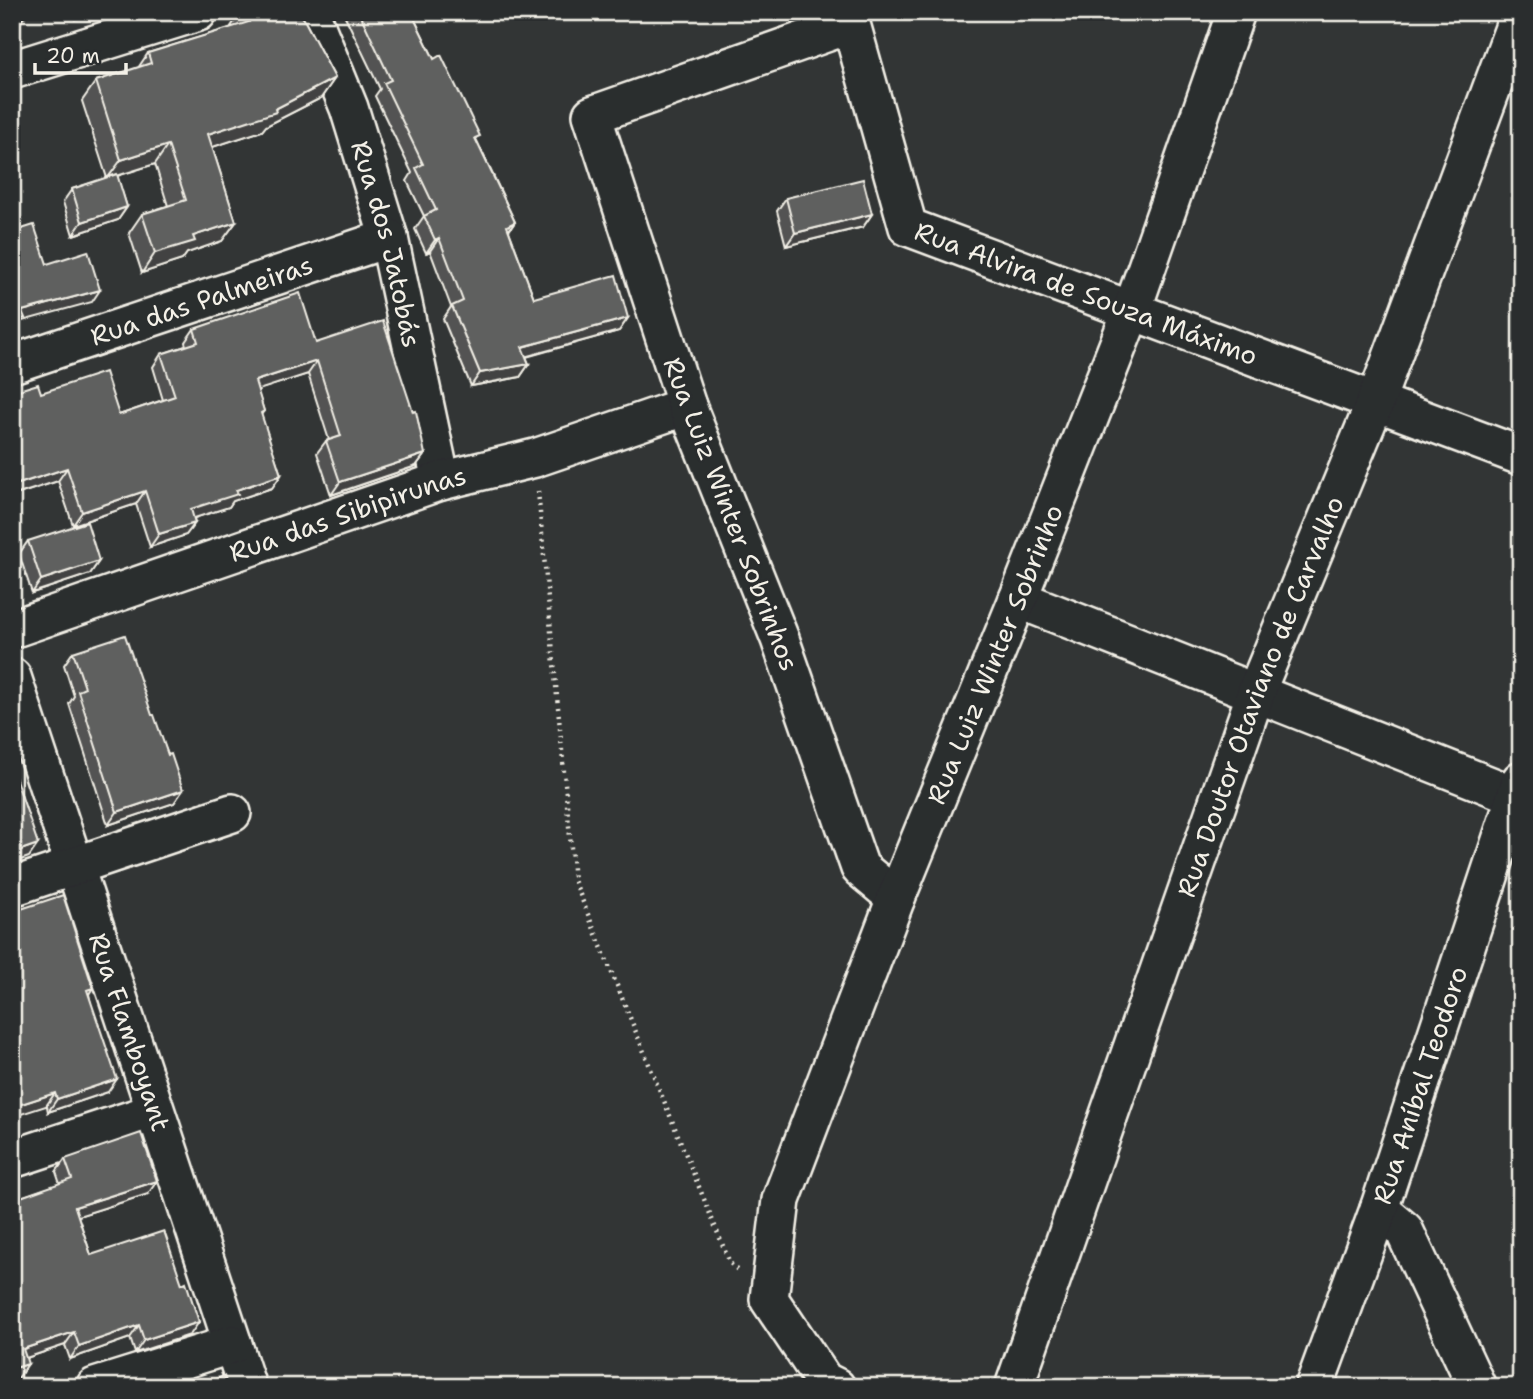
<svg xmlns="http://www.w3.org/2000/svg" width="1533" height="1399" font-family="'Shantell Sans',sans-serif">
	<style>
		.lines { fill: none; stroke-linecap: round; stroke-linejoin: round }
		.minor-casing { stroke: #f4f1e8; stroke-width: 42 }
		.path { stroke: #f4f1e8; stroke-width: 4.5; stroke-dasharray: 2 5; stroke-linecap: butt }
		.minor { stroke: #2a2d2e; stroke-width: 37 }
		.wall { fill: #525352; stroke: #f4f1e8; stroke-width: 2 }
		.shaded-wall { fill: #424342; stroke: #f4f1e8; stroke-width: 2 }
		.building { fill: #5f605f; stroke: #f4f1e8; stroke-width: 2 }
		.labels { text-anchor: middle; stroke-width: 5; stroke-linejoin: round; paint-order: stroke }
		.street-label { font-size: 26px; fill: #f4f1e8; stroke: #2a2d2e }
	</style>
	<rect width="100%" height="100%" fill="#323535"/>
	<filter id="ink" filterUnits="userSpaceOnUse"><feTurbulence type="fractalNoise" baseFrequency=".0143" numOctaves="2"/><feDisplacementMap in="SourceGraphic" scale="14" xChannelSelector="R" yChannelSelector="G"/><feConvolveMatrix kernelMatrix="1 2 1 2 8 2 1 2 1" color-interpolation-filters="sRGB"/></filter>
	<g filter="url(#ink)">
		<g class="lines">
			<defs>
				<g id="minor">
					<path id="s1" d="M 310,12 L 349,108 L 389,238 L 441,481"/>
					<path d="M 12,70 L 198,12"/>
					<path id="s2" d="M 12,364 L 389,238"/>
					<path d="M 1018,599 L 1521,798"/>
					<path id="s3" d="M 12,629 L 441,481 L 535,458 L 687,406"/>
					<path id="s4" d="M 12,677 L 247,1387"/>
					<path d="M 12,887 L 232,813"/>
					<path id="s5" d="M 896,898 L 860,868 L 780,639 L 687,406 L 592,115 L 851,24 L 908,227 L 1521,456"/>
					<path d="M 12,1159 L 155,1112"/>
					<path d="M 1379,1209 L 1404,1230 L 1477,1387"/>
					<path d="M 95,1387 L 233,1344"/>
					<path id="s6" d="M 836,1387 L 824,1381 L 769,1299 L 781,1200 L 896,898 L 1018,599 L 1132,310 L 1236,12"/>
					<path id="s7" d="M 1014,1387 L 1258,687 L 1375,403 L 1520,12"/>
					<path id="s8" d="M 1314,1387 L 1379,1209 L 1521,780"/>
				</g>
			</defs>
			<!-- minor casing -->
			<use href="#minor" class="minor-casing"/>
			<!-- path -->
			<path class="path" d="M 538,491 L 574,880 L 730,1263 L 740,1272"/>
			<!-- minor -->
			<use href="#minor" class="minor"/>
		</g>
		<!-- wall -->
		<path class="wall" d="M 74,12 L 100,12 L 76,19 Z
			M 241,12 L 300,12 L 335,78 L 321,98 L 266,126 L 262,131 L 212,147 L 236,222 L 222,241 L 187,253 L 182,260 L 142,273 L 129,233 L 142,214 L 168,206 L 155,164 L 117,176 L 127,207 L 118,220 L 73,235 L 63,202 L 72,189 L 107,178 L 82,101 L 96,81 L 138,68 L 148,53 L 230,28 Z
			M 343,12 L 411,12 L 434,59 L 477,141 L 515,222 L 509,231 L 534,298 L 628,318 L 619,331 L 526,357 L 529,364 L 520,377 L 471,386 L 443,319 L 451,307 L 430,251 L 426,253 L 415,229 L 424,216 L 407,181 L 412,173 L 375,96 L 380,89 Z
			M 786,198 L 872,214 L 863,227 L 786,246 L 777,211 Z
			M 194,329 L 316,343 L 425,454 L 416,466 L 331,495 L 317,453 L 326,441 L 329,440 L 308,374 L 257,390 L 264,411 L 261,415 L 281,475 L 272,488 L 233,501 L 229,507 L 194,518 L 195,523 L 186,535 L 150,547 L 136,504 L 73,525 L 58,481 L 12,496 L 12,392 L 41,393 L 119,415 L 163,400 L 153,367 L 161,354 L 186,346 L 185,342 Z
			M 28,541 L 99,561 L 90,574 L 32,593 L 19,554 Z
			M 73,652 L 152,715 L 168,755 L 183,790 L 174,803 L 108,825 L 69,704 L 74,696 L 64,665 Z
			M 12,912 L 93,988 L 89,994 L 108,1092 L 48,1112 Z
			M 65,1159 L 148,1194 L 78,1216 L 91,1255 L 190,1335 L 135,1353 L 130,1338 L 70,1359 L 65,1345 L 26,1358 L 19,1377 L 12,1379 L 12,1200 L 60,1184 L 56,1172 Z"/>
		<!-- shaded-wall -->
		<path class="shaded-wall" d="M 81,12 L 100,12 L 76,19 Z
			M 25,16 L 15,30 L 12,31 L 12,20 Z
			M 335,78 L 321,98 L 266,126 L 262,131 L 194,153 L 208,134 L 275,109 Z
			M 168,145 L 155,164 L 107,179 L 121,160 Z
			M 127,207 L 118,220 L 73,235 L 82,222 Z
			M 872,214 L 863,227 L 786,246 L 795,233 Z
			M 236,222 L 222,241 L 187,253 L 182,260 L 142,273 L 155,253 L 193,236 Z
			M 515,222 L 506,234 L 507,226 Z
			M 439,238 L 430,251 L 426,253 L 435,240 Z
			M 100,290 L 92,302 L 22,321 L 16,331 L 12,332 L 12,322 L 22,311 Z
			M 628,318 L 619,331 L 513,360 L 522,347 Z
			M 317,361 L 308,374 L 246,394 L 255,381 Z
			M 529,364 L 520,377 L 471,386 L 480,373 Z
			M 425,454 L 416,466 L 331,495 L 340,482 Z
			M 67,468 L 58,481 L 12,496 L 12,486 Z
			M 281,475 L 272,488 L 233,501 L 229,507 L 182,522 L 191,509 L 236,490 Z
			M 145,491 L 136,504 L 73,525 L 82,512 Z
			M 195,523 L 186,535 L 150,547 L 159,534 Z
			M 99,561 L 90,574 L 32,593 L 41,580 Z
			M 183,790 L 174,803 L 108,825 L 117,812 Z
			M 38,844 L 29,857 L 12,863 L 12,853 Z
			M 117,1079 L 108,1092 L 48,1112 L 57,1099 Z
			M 55,1093 L 46,1106 L 12,1117 L 12,1107 Z
			M 157,1181 L 148,1194 L 66,1220 L 75,1207 Z
			M 199,1322 L 190,1335 L 135,1353 L 144,1340 Z
			M 139,1325 L 130,1338 L 70,1359 L 79,1346 Z
			M 74,1332 L 65,1345 L 14,1362 L 23,1349 Z
			M 28,1364 L 19,1377 L 12,1379 L 12,1369 Z"/>
		<!-- building -->
		<path class="building" d="M 12,12 L 24,12 L 25,16 L 12,20 Z
			M 244,12 L 300,12 L 335,78 L 275,109 L 276,112 L 208,134 L 236,222 L 193,236 L 195,241 L 155,253 L 142,214 L 186,200 L 168,145 L 121,160 L 96,81 L 151,63 L 148,53 L 249,22 Z
			M 359,12 L 411,12 L 434,59 L 441,55 L 480,136 L 475,138 L 515,222 L 507,226 L 534,298 L 616,275 L 628,318 L 522,347 L 529,364 L 480,373 L 452,306 L 463,301 L 439,238 L 435,240 L 424,216 L 436,210 L 416,168 L 423,164 L 384,83 L 391,80 Z
			M 117,174 L 127,207 L 82,222 L 72,189 Z
			M 863,179 L 872,214 L 795,233 L 786,198 Z
			M 34,225 L 47,264 L 88,251 L 100,290 L 22,311 L 25,318 L 12,322 L 12,232 Z
			M 300,293 L 316,343 L 383,321 L 413,412 L 416,411 L 417,416 L 425,454 L 340,482 L 326,441 L 341,436 L 317,361 L 255,381 L 264,411 L 261,413 L 281,475 L 236,490 L 238,494 L 191,509 L 195,523 L 159,534 L 145,491 L 82,512 L 67,468 L 12,486 L 12,392 L 38,384 L 41,393 L 105,372 L 119,415 L 175,396 L 161,354 L 198,342 L 194,329 Z
			M 87,522 L 99,561 L 41,580 L 28,541 Z
			M 125,635 L 152,715 L 154,715 L 168,755 L 171,754 L 183,790 L 117,812 L 78,691 L 85,688 L 73,652 Z
			M 12,739 L 16,751 L 12,752 Z
			M 12,768 L 38,844 L 12,853 Z
			M 63,895 L 93,988 L 87,990 L 117,1079 L 57,1099 L 55,1093 L 12,1107 L 12,912 Z
			M 141,1133 L 157,1181 L 75,1207 L 91,1255 L 164,1231 L 182,1284 L 186,1282 L 199,1322 L 144,1340 L 139,1325 L 79,1346 L 74,1332 L 23,1349 L 28,1364 L 12,1369 L 12,1200 L 72,1179 L 65,1159 Z
			M 224,1376 L 228,1387 L 193,1387 Z"/>
	</g>
	<g class="labels">
		<!-- street labels -->
		<g class="street-label">
			<text dy="9" stroke="none"><textPath href="#s1" startOffset="245">Rua dos Jatobás</textPath></text>
			<text dy="9" stroke="none"><textPath href="#s5" startOffset="1522">Rua Alvira de Souza Máximo</textPath></text>
			<text dy="9" stroke="none"><textPath href="#s2" startOffset="200">Rua das Palmeiras</textPath></text>
			<text transform="translate(731 514) rotate(69)" y="9">Rua Luiz Winter Sobrinhos</text>
			<text dy="9" stroke="none"><textPath href="#s3" startOffset="355">Rua das Sibipirunas</textPath></text>
			<text dy="9" stroke="none"><textPath href="#s6" startOffset="798">Rua Luiz Winter Sobrinho</textPath></text>
			<text dy="9" stroke="none"><textPath href="#s7" startOffset="733">Rua Doutor Otaviano de Carvalho</textPath></text>
			<text dy="9" stroke="none"><textPath href="#s4" startOffset="374">Rua Flamboyant</textPath></text>
			<text dy="9" stroke="none"><textPath href="#s8" startOffset="320">Rua Aníbal Teodoro</textPath></text>
		</g>
	</g>
	<!-- margin -->
	<rect width="1533" height="1399" fill="none" stroke="#2a2d2e" stroke-width="42"/>
	<rect x="21" y="21" width="1491" height="1357" fill="none" stroke="#f4f1e8" stroke-width="2.5" filter="url(#ink)"/>
	<!-- scale -->
	<path d="M35 63v10h91v-10" fill="none" stroke="#f4f1e8" stroke-width="3.5"/>
	<text x="46" y="63" font-size="21" fill="#f4f1e8" stroke="#2a2d2e" stroke-width="5" paint-order="stroke">20 m</text>
</svg>
